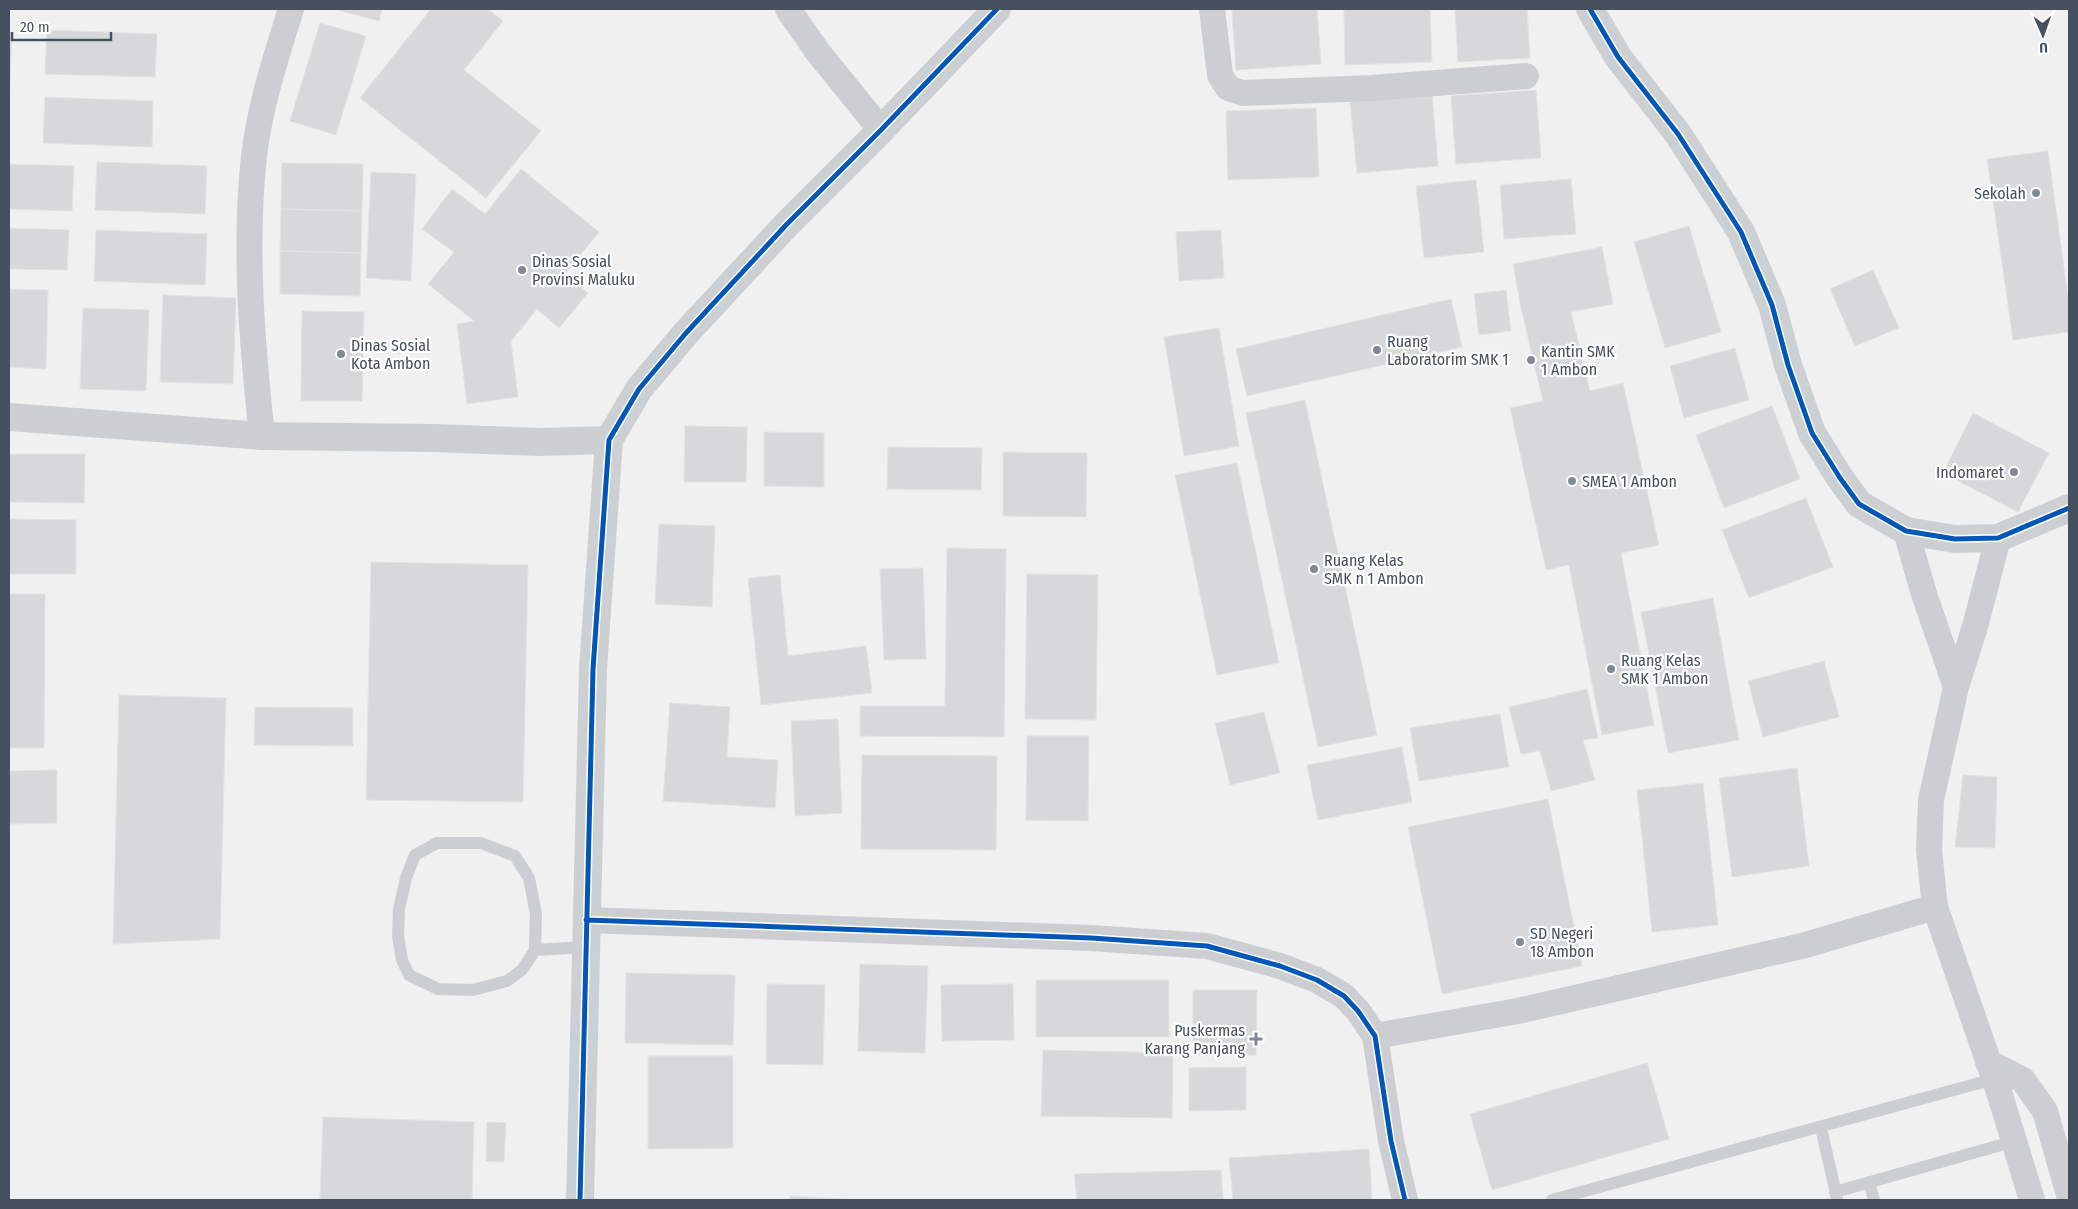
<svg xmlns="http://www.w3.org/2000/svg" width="2078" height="1209" font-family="'Fira Sans Condensed',sans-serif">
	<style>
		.building { fill: #d8d8db; stroke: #e2e2e3 }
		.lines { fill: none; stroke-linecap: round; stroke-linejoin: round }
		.lane { stroke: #ccced1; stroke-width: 12 }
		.street { stroke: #ccced1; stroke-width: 26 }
		.secondary { stroke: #cdd0d3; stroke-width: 28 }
		.cycleway-casing { stroke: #fff; stroke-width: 8 }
		.cycleway { stroke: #0057b8; stroke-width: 5 }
		.poi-dot { fill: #828891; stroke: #fff; stroke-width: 2 }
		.labels { text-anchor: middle; stroke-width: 4.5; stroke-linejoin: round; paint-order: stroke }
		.poi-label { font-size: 16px; fill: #46505e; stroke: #fff; text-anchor: start }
	</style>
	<rect width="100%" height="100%" fill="#f1f0f0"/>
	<!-- building -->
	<path class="building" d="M 334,9 L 382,9 L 379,21 Z
		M 431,9 L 488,9 L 503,21 L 464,70 L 541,131 L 486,198 L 360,98 Z
		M 1249,9 L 1317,9 L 1321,64 L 1236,70 L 1232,10 Z
		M 1344,9 L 1430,9 L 1432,62 L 1345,65 Z
		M 1455,9 L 1527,9 L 1530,58 L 1458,62 Z
		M 320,23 L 366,36 L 336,135 L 290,121 Z
		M 47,30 L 157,34 L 155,77 L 45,74 Z
		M 9,35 L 12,35 L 9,108 Z
		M 1536,90 L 1541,158 L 1456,164 L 1451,96 Z
		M 1432,93 L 1438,166 L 1357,173 L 1350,100 Z
		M 45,97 L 153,101 L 152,147 L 43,143 Z
		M 1316,108 L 1319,177 L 1228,180 L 1226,111 Z
		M 2048,151 L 2069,304 L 2069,332 L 2013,340 L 1987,159 Z
		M 97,162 L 207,166 L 205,214 L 95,210 Z
		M 282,163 L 363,164 L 362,211 L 281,209 Z
		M 9,164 L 74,166 L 72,211 L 9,209 Z
		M 521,169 L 599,232 L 565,274 L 588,293 L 559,328 L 537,309 L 511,341 L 518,397 L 467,404 L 457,324 L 474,321 L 428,284 L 454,252 L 422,229 L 452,189 L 485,214 Z
		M 371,172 L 416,174 L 411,281 L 366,278 Z
		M 1571,179 L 1576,234 L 1504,239 L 1500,185 Z
		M 1476,180 L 1484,252 L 1424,258 L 1416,186 Z
		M 281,209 L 362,211 L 361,253 L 280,251 Z
		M 1689,226 L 1721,332 L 1665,348 L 1634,242 Z
		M 9,228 L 69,230 L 67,270 L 9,269 Z
		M 96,230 L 207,234 L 205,285 L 94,281 Z
		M 1221,230 L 1224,278 L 1179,281 L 1176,232 Z
		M 1602,247 L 1613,304 L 1571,312 L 1590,391 L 1623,383 L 1659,545 L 1621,553 L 1654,725 L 1602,735 L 1569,565 L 1546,570 L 1510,408 L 1543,401 L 1521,308 L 1513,264 Z
		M 280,251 L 361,253 L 360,296 L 280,294 Z
		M 1873,270 L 1899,328 L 1855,346 L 1830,289 Z
		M 9,289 L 48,290 L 46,369 L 9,367 Z
		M 1506,290 L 1511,331 L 1479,335 L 1474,294 Z
		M 163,295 L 236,298 L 233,384 L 160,382 Z
		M 1451,299 L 1462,347 L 1247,396 L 1236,349 Z
		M 83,308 L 149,310 L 146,391 L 80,389 Z
		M 302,311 L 364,312 L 362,401 L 301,401 Z
		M 1219,328 L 1239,446 L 1184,456 L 1164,337 Z
		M 1735,348 L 1749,400 L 1684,418 L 1670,366 Z
		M 1305,400 L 1377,735 L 1318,747 L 1246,413 Z
		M 1772,406 L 1800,479 L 1724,508 L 1696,435 Z
		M 1973,413 L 2049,453 L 2018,512 L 1943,473 Z
		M 685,426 L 747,427 L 746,482 L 684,482 Z
		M 764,432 L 824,433 L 824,487 L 764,486 Z
		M 888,447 L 982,448 L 981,490 L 887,489 Z
		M 1003,452 L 1087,453 L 1086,517 L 1003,516 Z
		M 9,454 L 85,454 L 84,503 L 9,502 Z
		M 1237,463 L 1279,663 L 1217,675 L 1175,475 Z
		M 1806,498 L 1833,567 L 1749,598 L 1722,530 Z
		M 9,519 L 76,520 L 76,574 L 9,574 Z
		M 659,524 L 715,526 L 712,607 L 655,604 Z
		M 947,548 L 1006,549 L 1004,737 L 860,736 L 860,706 L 945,706 Z
		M 371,562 L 528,565 L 523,802 L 366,800 Z
		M 923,568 L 926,659 L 884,660 L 880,569 Z
		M 1027,574 L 1098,575 L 1096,720 L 1025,719 Z
		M 780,575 L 788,656 L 866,646 L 872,693 L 761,705 L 748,578 Z
		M 9,594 L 45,594 L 44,748 L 9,748 Z
		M 1713,598 L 1739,740 L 1668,753 L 1641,612 Z
		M 1824,661 L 1839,717 L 1763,737 L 1748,681 Z
		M 1587,689 L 1598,738 L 1583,740 L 1595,780 L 1551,791 L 1540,751 L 1521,754 L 1509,707 Z
		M 119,695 L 226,698 L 220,939 L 113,944 Z
		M 670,703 L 730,707 L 727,757 L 778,760 L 775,808 L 663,801 Z
		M 255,707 L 353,708 L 353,746 L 254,745 Z
		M 1264,712 L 1280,773 L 1230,785 L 1215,723 Z
		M 1500,714 L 1509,767 L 1419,781 L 1410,728 Z
		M 838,719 L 842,813 L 795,816 L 791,721 Z
		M 1027,736 L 1089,736 L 1088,821 L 1026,820 Z
		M 1402,747 L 1412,802 L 1318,820 L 1307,765 Z
		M 862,755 L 997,756 L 996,850 L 861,849 Z
		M 1797,768 L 1809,866 L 1732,877 L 1719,778 Z
		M 57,770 L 57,823 L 9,824 L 9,771 Z
		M 1963,775 L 1997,777 L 1995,848 L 1955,847 Z
		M 1703,783 L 1718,925 L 1652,932 L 1637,790 Z
		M 1548,799 L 1582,966 L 1442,994 L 1408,827 Z
		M 860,964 L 928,966 L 925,1053 L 858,1051 Z
		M 626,973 L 735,975 L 733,1045 L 625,1043 Z
		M 1036,980 L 1169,980 L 1169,1037 L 1036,1037 Z
		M 767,984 L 825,985 L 823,1065 L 766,1064 Z
		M 1013,984 L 1014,1040 L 942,1041 L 941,985 Z
		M 1193,990 L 1257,990 L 1256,1055 L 1193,1054 Z
		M 1043,1050 L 1173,1053 L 1172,1118 L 1041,1116 Z
		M 648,1056 L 733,1056 L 733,1148 L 648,1149 Z
		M 1647,1063 L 1669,1139 L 1492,1190 L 1470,1114 Z
		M 1246,1067 L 1246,1110 L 1189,1111 L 1189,1068 Z
		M 323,1117 L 474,1122 L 472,1200 L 320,1200 Z
		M 487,1122 L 506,1123 L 504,1162 L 486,1161 Z
		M 1369,1149 L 1372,1200 L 1233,1200 L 1229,1158 Z
		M 1221,1170 L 1223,1200 L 1077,1200 L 1074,1174 Z
		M 790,1196 L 859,1200 L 790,1200 Z"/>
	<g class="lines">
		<!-- lane -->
		<path class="lane" d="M 437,843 L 481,843 L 515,856 L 529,878 L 536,914 L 535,950 L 522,970 L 507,981 L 473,990 L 438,989 L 409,975 L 402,960 L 398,936 L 399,909 L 406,878 L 415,855 Z
			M 535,950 L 585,947
			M 1821,1128 L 1837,1198
			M 1869,1182 L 1874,1200
			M 1835,1192 L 2015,1141
			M 1552,1200 L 1994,1079"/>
		<!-- street -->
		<path class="street" d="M 788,9 L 817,51 L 881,130
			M 1212,9 L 1220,75 L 1228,88 L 1243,93 L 1371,88 L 1526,76
			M 262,436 C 252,343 244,249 254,156 C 260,105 276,57 291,9
			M 1906,531 L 1924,594 L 1956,687
			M 1998,538 L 1976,623 L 1956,687 L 1931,800 L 1929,850 L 1935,907 L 2000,1095 L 2032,1200
			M 586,920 L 1091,938 L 1207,946 L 1280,966 L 1317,980 L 1344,996 L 1358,1011 L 1375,1036 L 1391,1141 L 1405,1200
			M 1375,1036 L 1518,1011 L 1802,946 L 1935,907
			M 1988,1062 L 2023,1080 L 2045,1111 L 2069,1195"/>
		<!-- secondary -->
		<path class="secondary" d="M 1590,9 L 1618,57 L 1678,134 L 1741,232 L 1772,305 L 1788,365 L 1812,433 L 1840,478 L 1859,504 L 1906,531 L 1955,539 L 1998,538 L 2069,508
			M 9,417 L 262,436 L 434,438 L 540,442 L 609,440
			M 580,1200 L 593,669 L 609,440 L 639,389 L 686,333 L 787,224 L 881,130 L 997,9"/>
		<defs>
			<path id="cycleway" d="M 1590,9 L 1618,57 L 1678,134 L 1741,232 L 1772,305 L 1788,365 L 1812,433 L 1840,478 L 1859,504 L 1906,531 L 1955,539 L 1998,538 L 2069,508
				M 586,920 L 1091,938 L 1207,946 L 1280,966 L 1317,980 L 1344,996 L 1358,1011 L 1375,1036 L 1391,1141 L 1405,1200
				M 580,1200 L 593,669 L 609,440 L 639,389 L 686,333 L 787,224 L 881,130 L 997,9"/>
		</defs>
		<!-- cycleway casing -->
		<use href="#cycleway" class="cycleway-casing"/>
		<!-- cycleway -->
		<use href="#cycleway" class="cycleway"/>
	</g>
	<!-- markers -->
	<g class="poi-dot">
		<circle cx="2036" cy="193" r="5"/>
		<circle cx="522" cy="270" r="5"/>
		<circle cx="1377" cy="350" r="5"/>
		<circle cx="341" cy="354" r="5"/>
		<circle cx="1531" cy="360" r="5"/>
		<circle cx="2014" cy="472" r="5"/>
		<circle cx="1572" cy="481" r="5"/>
		<circle cx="1314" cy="569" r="5"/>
		<circle cx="1611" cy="669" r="5"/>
		<circle cx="1520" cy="942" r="5"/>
		<path d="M1253.5 1031.5h5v5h5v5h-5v5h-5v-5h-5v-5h5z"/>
	</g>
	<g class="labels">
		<!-- poi labels -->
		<g class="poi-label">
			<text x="2026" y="199" text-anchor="end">Sekolah</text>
			<text x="532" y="267">Dinas Sosial<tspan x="532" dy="18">Provinsi Maluku</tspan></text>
			<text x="1387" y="347">Ruang<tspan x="1387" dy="18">Laboratorim SMK 1</tspan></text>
			<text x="351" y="351">Dinas Sosial<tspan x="351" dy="18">Kota Ambon</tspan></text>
			<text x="1541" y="357">Kantin SMK<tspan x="1541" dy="18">1 Ambon</tspan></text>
			<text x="2004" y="478" text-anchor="end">Indomaret</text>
			<text x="1582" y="487">SMEA 1 Ambon</text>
			<text x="1324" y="566">Ruang Kelas<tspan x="1324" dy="18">SMK n 1 Ambon</tspan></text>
			<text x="1621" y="666">Ruang Kelas<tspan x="1621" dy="18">SMK 1 Ambon</tspan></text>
			<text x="1530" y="939">SD Negeri<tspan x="1530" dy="18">18 Ambon</tspan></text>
			<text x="1245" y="1036" text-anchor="end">Puskermas<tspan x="1245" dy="18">Karang Panjang</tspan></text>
		</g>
	</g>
	<!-- border -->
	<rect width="2078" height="1209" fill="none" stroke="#46505e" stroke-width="20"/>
	<!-- north arrow -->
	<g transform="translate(2043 35) rotate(178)" stroke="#ffffff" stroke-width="4" paint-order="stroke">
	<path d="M0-4L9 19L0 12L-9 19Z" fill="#46505e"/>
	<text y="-8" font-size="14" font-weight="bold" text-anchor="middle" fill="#46505e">U</text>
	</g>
	<!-- scale -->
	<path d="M12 32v8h99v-8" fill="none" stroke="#46505e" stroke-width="2.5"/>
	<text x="20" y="32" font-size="15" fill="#46505e" stroke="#ffffff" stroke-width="4" paint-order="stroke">20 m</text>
</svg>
